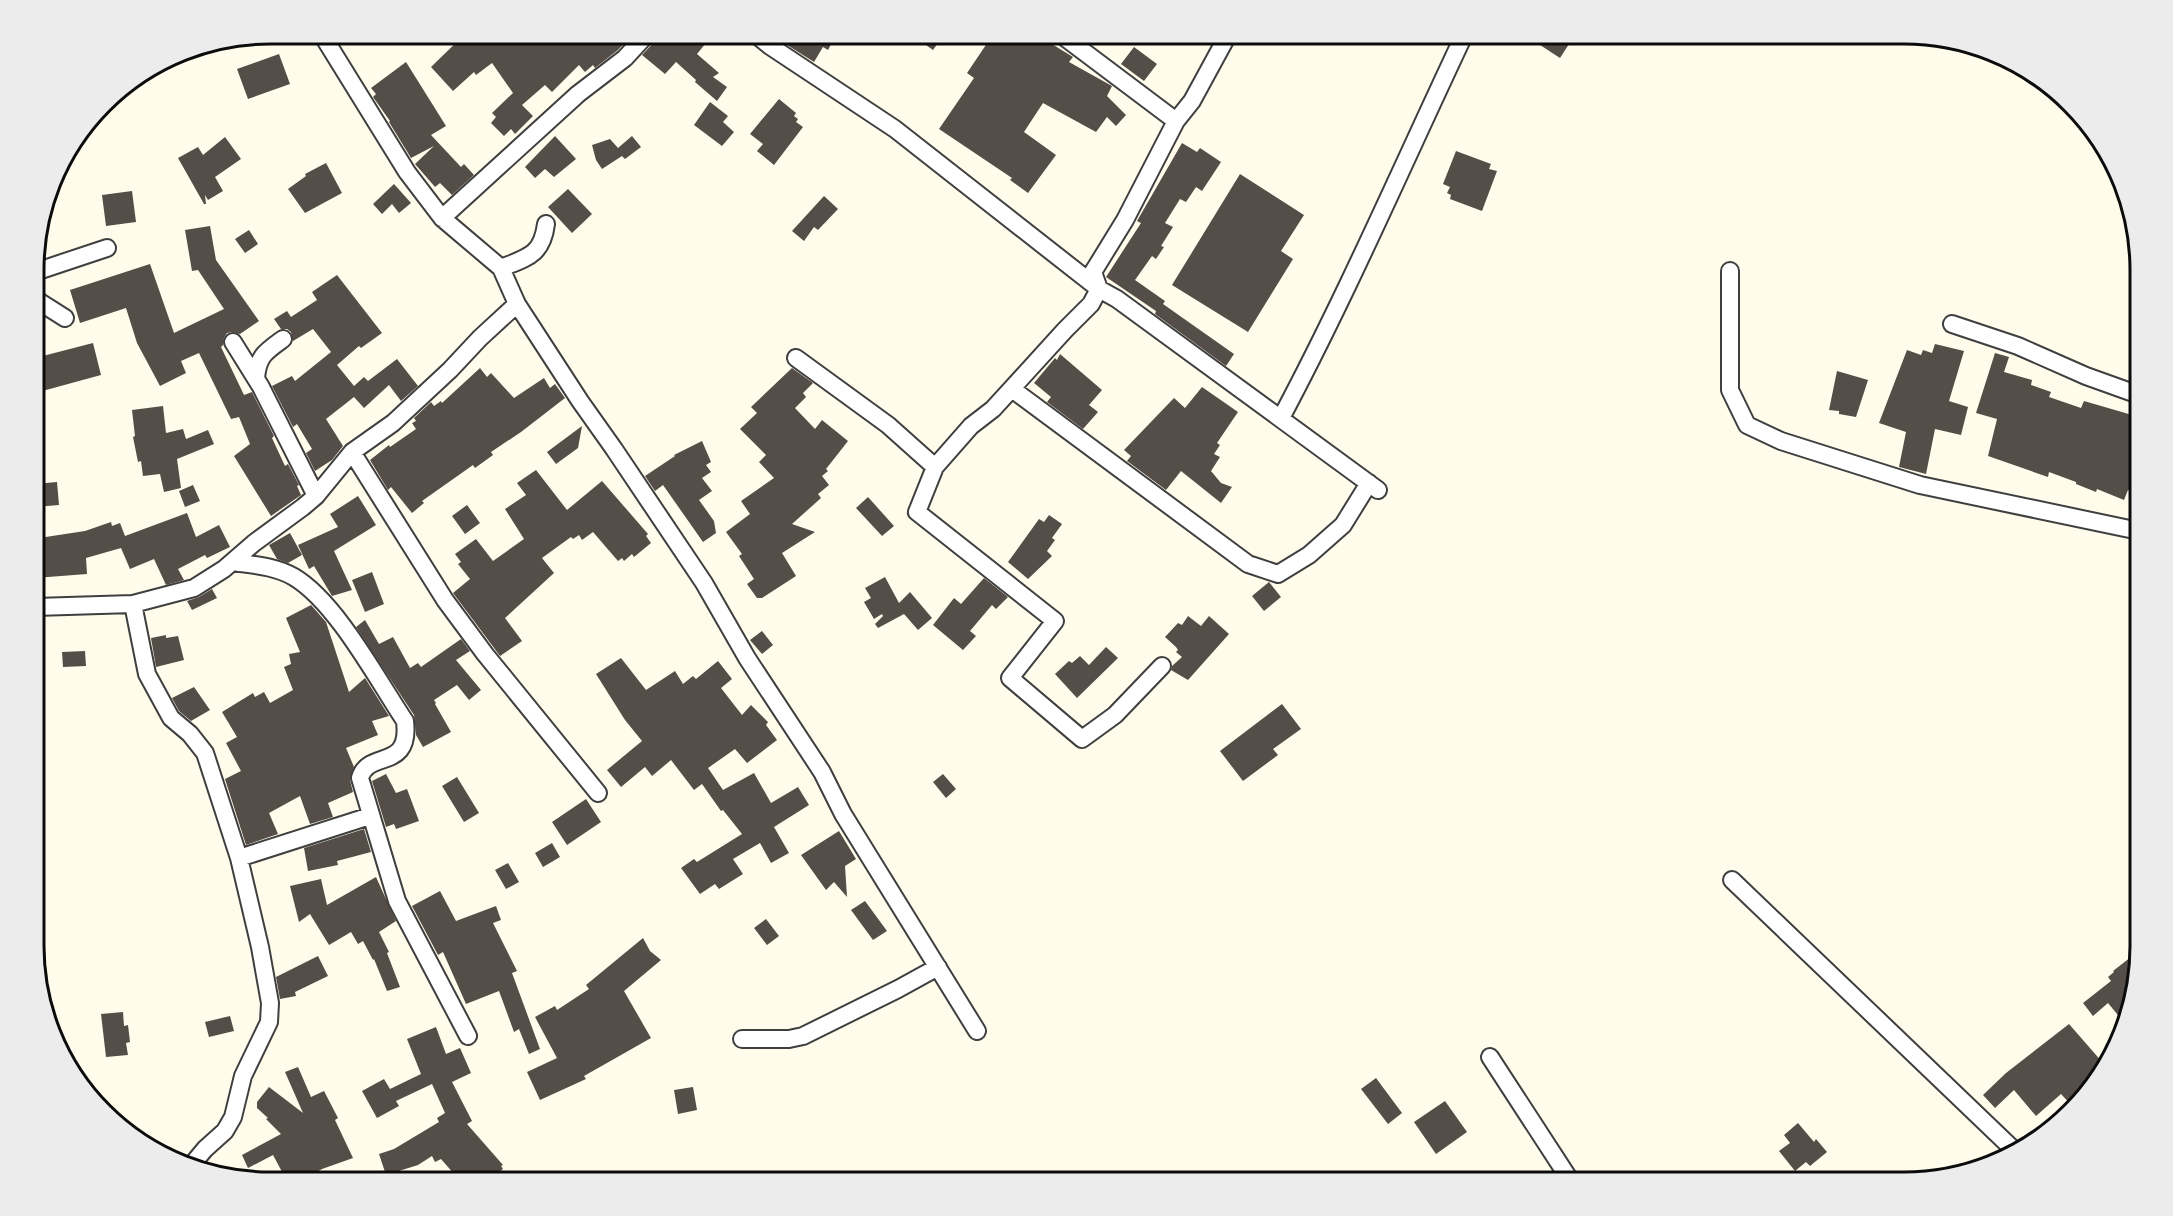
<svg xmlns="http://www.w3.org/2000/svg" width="2173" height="1216" font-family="'Noto Serif',serif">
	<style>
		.building { fill: #554d47 }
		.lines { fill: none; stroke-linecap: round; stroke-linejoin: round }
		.street-casing { stroke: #3f3f3f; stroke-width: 20 }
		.street { stroke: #fff; stroke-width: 16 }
		.rim { fill: none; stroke: #0c0c0c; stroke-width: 3 }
	</style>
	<rect width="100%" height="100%" fill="#fffceb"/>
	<!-- building -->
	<path class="building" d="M 466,33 L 634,33 L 618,50 L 595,68 L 593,65 L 585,72 L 579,65 L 552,92 L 545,85 L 522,105 L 533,116 L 515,134 L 511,129 L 504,136 L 491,123 L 496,117 L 492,113 L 513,93 L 492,63 L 476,75 L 474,72 L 453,91 L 431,67 Z
		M 658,33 L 714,33 L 697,54 L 719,73 L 713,77 L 727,87 L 717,101 L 695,82 L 696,80 L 676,62 L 665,74 L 642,55 L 656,40 Z
		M 789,33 L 837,33 L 828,50 L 823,47 L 814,62 L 784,43 Z
		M 909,33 L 945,33 L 933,50 Z
		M 994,33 L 1034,33 L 1073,57 L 1069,62 L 1112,86 L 1107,96 L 1126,115 L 1116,126 L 1107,117 L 1096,132 L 1043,103 L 1024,132 L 1056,155 L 1028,193 L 1010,180 L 1012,178 L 939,129 L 974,78 L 967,73 Z
		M 1543,33 L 1560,33 L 1571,41 L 1560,58 L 1537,43 Z
		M 1134,47 L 1157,64 L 1144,81 L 1121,64 Z
		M 279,54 L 290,84 L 248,99 L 237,69 Z
		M 406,62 L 446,126 L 431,135 L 461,167 L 464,164 L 474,175 L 452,195 L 440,183 L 435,187 L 415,164 L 434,146 L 411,158 L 389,122 L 390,121 L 373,97 L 376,94 L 371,88 Z
		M 779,99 L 796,113 L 794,116 L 798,119 L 796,122 L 803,127 L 774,165 L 757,151 L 763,144 L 750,134 Z
		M 710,102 L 728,116 L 723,122 L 734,132 L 722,146 L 694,125 Z
		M 555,136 L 576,159 L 554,177 L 545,169 L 535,178 L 525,167 Z
		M 632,136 L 641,147 L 625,159 L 622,156 L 602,169 L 596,160 L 592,145 L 610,139 L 618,148 Z
		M 225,137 L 241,159 L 215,177 L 223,191 L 208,200 L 205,195 L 206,204 L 204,204 L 178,158 L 198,147 L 203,155 Z
		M 1182,143 L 1197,152 L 1200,148 L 1221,162 L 1202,191 L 1196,187 L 1186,202 L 1180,199 L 1165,223 L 1173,227 L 1161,246 L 1164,247 L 1156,259 L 1152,256 L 1135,280 L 1165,301 L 1163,304 L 1234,354 L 1226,366 L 1155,314 L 1156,311 L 1106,277 L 1141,223 L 1137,221 Z
		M 1456,151 L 1491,164 L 1489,169 L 1497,171 L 1482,211 L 1450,199 L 1451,195 L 1447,193 L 1450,187 L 1443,184 Z
		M 326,163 L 342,193 L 305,213 L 288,189 L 306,176 L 305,174 Z
		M 1240,174 L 1304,215 L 1281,251 L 1293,259 L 1248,332 L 1172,285 Z
		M 394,184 L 411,203 L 399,213 L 392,204 L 382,214 L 373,204 Z
		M 568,189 L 592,214 L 572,233 L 548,207 Z
		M 132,191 L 136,222 L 106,226 L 102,195 Z
		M 824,196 L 838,209 L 818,230 L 814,227 L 804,241 L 792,231 Z
		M 210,226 L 216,260 L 259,321 L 240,334 L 233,332 L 227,333 L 224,338 L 223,345 L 221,347 L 244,395 L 252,392 L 274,436 L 272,438 L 285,466 L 288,464 L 299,485 L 297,486 L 301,495 L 271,516 L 234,456 L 250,444 L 239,417 L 231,419 L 199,353 L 181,361 L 186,373 L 160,386 L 137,343 L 126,308 L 80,323 L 70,290 L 150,264 L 174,333 L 224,309 L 198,270 L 192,271 L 185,230 Z
		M 249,230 L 258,244 L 245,253 L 235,239 Z
		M 337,275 L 382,333 L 361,348 L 359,346 L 337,365 L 354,386 L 364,377 L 368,381 L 397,359 L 418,386 L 401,401 L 389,385 L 364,408 L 354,397 L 326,419 L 343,446 L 332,460 L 315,471 L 306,453 L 312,449 L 297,424 L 293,427 L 272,386 L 292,376 L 295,381 L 331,352 L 313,329 L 293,341 L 291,332 L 287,329 L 281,329 L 274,319 L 287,311 L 291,317 L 317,300 L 312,292 Z
		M 93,343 L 101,375 L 35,393 L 35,358 Z
		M 1935,344 L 1964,351 L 1949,401 L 1968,407 L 1961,435 L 1935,429 L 1926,474 L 1899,467 L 1906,432 L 1879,423 L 1907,350 L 1921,355 L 1923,350 L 1932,353 Z
		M 1995,353 L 2009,357 L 2004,372 L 2032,380 L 2031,385 L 2051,392 L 2049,397 L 2081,408 L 2084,401 L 2139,417 L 2139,431 L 2134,449 L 2139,451 L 2139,481 L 2135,493 L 2128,490 L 2124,500 L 2097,489 L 2096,492 L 2076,484 L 2076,482 L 2049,472 L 2048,477 L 1988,456 L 1997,419 L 1976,413 Z
		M 1060,354 L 1102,390 L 1089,405 L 1098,412 L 1083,429 L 1047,402 L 1051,397 L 1034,383 L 1055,358 L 1057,360 Z
		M 480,368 L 487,377 L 491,373 L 514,398 L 544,378 L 550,388 L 555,384 L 565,398 L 521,432 L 491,452 L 493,455 L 475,468 L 473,465 L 422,501 L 424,503 L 412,513 L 391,487 L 388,490 L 370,460 L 389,445 L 390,447 L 416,429 L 412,423 L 416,421 L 414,418 L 431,402 L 434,406 L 441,401 L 442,403 Z
		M 792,368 L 813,383 L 803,393 L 806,397 L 795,408 L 815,429 L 822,420 L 848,441 L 826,469 L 828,471 L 822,476 L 829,485 L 818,494 L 821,498 L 792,524 L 815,532 L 782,553 L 796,576 L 762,598 L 757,598 L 747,584 L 754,579 L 739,556 L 742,554 L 726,532 L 750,514 L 741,501 L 774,478 L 759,462 L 766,455 L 740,429 L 757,413 L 751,407 Z
		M 1837,371 L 1868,380 L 1856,417 L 1839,414 L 1839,411 L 1829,410 Z
		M 1202,387 L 1238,412 L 1217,443 L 1220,445 L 1214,454 L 1220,457 L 1211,471 L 1221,483 L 1232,487 L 1221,503 L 1181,471 L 1166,490 L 1127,461 L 1131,456 L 1124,450 L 1174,398 L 1185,408 Z
		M 163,406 L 166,433 L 183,429 L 186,439 L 208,430 L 214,444 L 177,459 L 181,488 L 164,492 L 160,474 L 143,476 L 141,461 L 138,462 L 133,437 L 135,436 L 132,410 Z
		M 582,426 L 578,448 L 556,464 L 547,452 Z
		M 702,441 L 711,462 L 706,465 L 711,472 L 702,478 L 712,491 L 699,500 L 714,521 L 716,533 L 703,542 L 663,485 L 655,491 L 645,476 L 675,456 L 674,455 Z
		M 536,470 L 567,510 L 602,481 L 648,534 L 646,536 L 651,543 L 634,557 L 632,554 L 624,561 L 622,558 L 618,561 L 593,532 L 582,540 L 579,535 L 573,539 L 571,537 L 542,558 L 554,573 L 505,618 L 522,641 L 500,656 L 453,593 L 470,579 L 458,564 L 461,562 L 455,554 L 476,539 L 493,561 L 524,539 L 505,509 L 526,495 L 517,483 Z
		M 57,482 L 59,505 L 35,507 L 35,484 Z
		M 193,485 L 200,501 L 185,507 L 179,491 Z
		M 358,496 L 376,525 L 334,551 L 352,590 L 332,596 L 314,566 L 309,569 L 298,545 L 338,527 L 330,514 Z
		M 868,497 L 894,526 L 882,536 L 856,508 Z
		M 467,505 L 480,523 L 465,534 L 452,516 Z
		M 187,513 L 196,537 L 219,525 L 230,547 L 207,558 L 205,555 L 178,569 L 184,580 L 166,585 L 154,559 L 130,569 L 121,548 L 86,558 L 87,574 L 35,578 L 35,542 L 39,542 L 39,538 L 85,531 L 111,522 L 112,526 L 120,523 L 125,536 Z
		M 1049,515 L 1062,524 L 1052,538 L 1055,540 L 1047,551 L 1052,556 L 1028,579 L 1008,562 L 1039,519 L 1044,522 Z
		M 290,533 L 302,555 L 288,563 L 277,559 L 269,545 Z
		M 372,572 L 384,604 L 365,612 L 352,580 Z
		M 885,577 L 899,603 L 910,592 L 932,618 L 918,630 L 904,614 L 878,628 L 875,624 L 883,616 L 882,614 L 874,619 L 864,602 L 871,598 L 865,588 Z
		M 984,578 L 1008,597 L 996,609 L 992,605 L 970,631 L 976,636 L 963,650 L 933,625 L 954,598 L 961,604 Z
		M 1269,582 L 1281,597 L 1264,611 L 1252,596 Z
		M 212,589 L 217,598 L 192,610 L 187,601 L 199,597 Z
		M 311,605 L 326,622 L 349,692 L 365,678 L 389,716 L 372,721 L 378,735 L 346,748 L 354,767 L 350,780 L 353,792 L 328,803 L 333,817 L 310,824 L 300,796 L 269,813 L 278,834 L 246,845 L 225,779 L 241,771 L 226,743 L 237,737 L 222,712 L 253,693 L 255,697 L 264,692 L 270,703 L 293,690 L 284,667 L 291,664 L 289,654 L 300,652 L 286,618 Z
		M 1188,616 L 1201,626 L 1209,616 L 1229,634 L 1188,680 L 1171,670 L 1172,666 L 1182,657 L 1176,652 L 1178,650 L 1176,647 L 1165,637 L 1178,623 L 1182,625 Z
		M 365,620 L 379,644 L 393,637 L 410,668 L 418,663 L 421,667 L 461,639 L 470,651 L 456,660 L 481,690 L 469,700 L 457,685 L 434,700 L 436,703 L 435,704 L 451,732 L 423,747 L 416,735 L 414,715 L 356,627 Z
		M 762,631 L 773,645 L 762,654 L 750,640 Z
		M 166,635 L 166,638 L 178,636 L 184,660 L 156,667 L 151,638 Z
		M 1106,647 L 1118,658 L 1077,698 L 1055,674 L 1069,661 L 1072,663 L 1080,656 L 1089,665 Z
		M 85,651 L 86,666 L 63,667 L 62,652 Z
		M 621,658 L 646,690 L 675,671 L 683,684 L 693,676 L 696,679 L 718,661 L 732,679 L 721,688 L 742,715 L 751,705 L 768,722 L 766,725 L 777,740 L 747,763 L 735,749 L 708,768 L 723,790 L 754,773 L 771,803 L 798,787 L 809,805 L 774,827 L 789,853 L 771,863 L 760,843 L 733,859 L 743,874 L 719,889 L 715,884 L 700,894 L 681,868 L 694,859 L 697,862 L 742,834 L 723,810 L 721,811 L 702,784 L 694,790 L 671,760 L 652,776 L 645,767 L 621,787 L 607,770 L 642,741 L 625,720 L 596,674 Z
		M 194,687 L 210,710 L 191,721 L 179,711 L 172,698 Z
		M 1282,704 L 1301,729 L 1273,749 L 1278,755 L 1243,781 L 1220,751 Z
		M 386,774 L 396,793 L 407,789 L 419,821 L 396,829 L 394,824 L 386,827 L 372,781 Z
		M 943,774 L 956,789 L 946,798 L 933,782 Z
		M 457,777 L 479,813 L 464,822 L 442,786 Z
		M 586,799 L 601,822 L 567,845 L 552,822 Z
		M 364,829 L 371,852 L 337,861 L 338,865 L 308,871 L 304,848 Z
		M 839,831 L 856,859 L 845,866 L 847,897 L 834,882 L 826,890 L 801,855 Z
		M 552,843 L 560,857 L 543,867 L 535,853 Z
		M 508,863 L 519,882 L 506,889 L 495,870 Z
		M 376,877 L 396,921 L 379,932 L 389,952 L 387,953 L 400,987 L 387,991 L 374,959 L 373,960 L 363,941 L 358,944 L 351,932 L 329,945 L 310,914 L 299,922 L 290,886 L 321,879 L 327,905 Z
		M 440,891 L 456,921 L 496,906 L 501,920 L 493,923 L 517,971 L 512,973 L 540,1049 L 529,1054 L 519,1029 L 514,1032 L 499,991 L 466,1004 L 443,952 L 438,955 L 412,906 Z
		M 865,901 L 887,931 L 873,940 L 851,910 Z
		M 766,919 L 779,936 L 767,945 L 754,928 Z
		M 643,938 L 650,951 L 661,960 L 624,991 L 651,1038 L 584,1076 L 586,1079 L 540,1100 L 527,1072 L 557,1058 L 535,1017 L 555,1006 L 557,1010 L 589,989 L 586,985 Z
		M 2140,950 L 2140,962 L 2122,1020 L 2108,1003 L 2093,1016 L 2083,1003 L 2111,981 L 2108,977 L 2114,972 L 2113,971 Z
		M 318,956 L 328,976 L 295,992 L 296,996 L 280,999 L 276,977 Z
		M 123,1012 L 124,1026 L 128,1025 L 130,1042 L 126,1043 L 128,1055 L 106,1057 L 101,1014 Z
		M 230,1016 L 234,1031 L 209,1037 L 205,1022 Z
		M 2069,1024 L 2103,1063 L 2091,1074 L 2097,1080 L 2075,1109 L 2061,1094 L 2036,1116 L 2014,1090 L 1995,1108 L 1983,1095 L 2006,1073 Z
		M 436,1027 L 446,1054 L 460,1048 L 471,1073 L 452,1082 L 472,1121 L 467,1124 L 503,1165 L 501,1166 L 503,1169 L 491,1178 L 486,1171 L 472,1183 L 462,1183 L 441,1159 L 435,1162 L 432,1156 L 418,1165 L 386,1175 L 379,1154 L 394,1149 L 439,1122 L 437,1118 L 445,1113 L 432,1084 L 396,1101 L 399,1106 L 377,1118 L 362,1091 L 384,1079 L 390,1089 L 421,1074 L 407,1039 Z
		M 298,1067 L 311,1097 L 324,1091 L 338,1118 L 335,1120 L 353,1158 L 322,1169 L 297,1183 L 288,1183 L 273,1155 L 248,1168 L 242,1155 L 281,1134 L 266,1119 L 268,1118 L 257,1108 L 257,1102 L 269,1087 L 303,1113 L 285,1072 Z
		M 1376,1078 L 1402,1113 L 1388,1124 L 1361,1089 Z
		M 693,1087 L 697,1110 L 678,1114 L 674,1090 Z
		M 1445,1101 L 1467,1132 L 1436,1154 L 1414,1122 Z
		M 1798,1123 L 1814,1142 L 1816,1139 L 1827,1152 L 1810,1166 L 1806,1162 L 1795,1171 L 1779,1151 L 1790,1143 L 1784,1135 Z"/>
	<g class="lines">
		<defs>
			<path id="street" d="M 321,33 L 407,172 L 442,218 L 501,268 L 517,304 L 580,401 L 614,449 L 704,583 L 747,658 L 822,772 L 843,814 L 977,1031
				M 754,33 L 770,46 L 895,129 L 1099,289 L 1117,299 L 1378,490
				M 1059,33 L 1176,121 L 1125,220 L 1093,272 L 1099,289 L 1091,304 L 1065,330 L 993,409 L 971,426 L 935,467 L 917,512 L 1055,621 L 1010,678 L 1082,739 L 1115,715 L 1162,666
				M 1176,121 L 1192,101 L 1229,33
				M 442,218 L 578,94 L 625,58 L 648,33
				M 501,268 C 528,257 542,255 546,224
				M 1730,271 L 1730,390 L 1747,425 L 1781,441 L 1920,485 L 2139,531
				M 35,272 L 107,248
				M 35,299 L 65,318
				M 1952,324 L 2018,346 L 2086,376 L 2139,395
				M 233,342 L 261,387 L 316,496
				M 796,358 L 888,425 L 935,467
				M 256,378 C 258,356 265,352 283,339
				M 1012,389 L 1248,564 L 1278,574 L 1309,555 L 1343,525 L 1369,483
				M 1281,418 C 1348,292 1404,162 1465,33
				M 352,452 L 445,600 L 485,654 L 598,793
				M 232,562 C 253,565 275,566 294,577 C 336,602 377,679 405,721 C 411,772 368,749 360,778 L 397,901 L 468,1036
				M 133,604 L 147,674 L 171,718 L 190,734 L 205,753 L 239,858 L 260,947 L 270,1003 L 269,1022 L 243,1076 L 233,1117 L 225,1131 L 205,1149 L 190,1167
				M 35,607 L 133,604 L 194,588 L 224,569 L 254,543 L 303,507 L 316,496 L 352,452 L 393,423 L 450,370 L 480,338 L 517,304
				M 239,858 L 370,816
				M 1732,880 L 2017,1153
				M 742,1039 L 789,1039 L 803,1036 L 898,989 L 938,967
				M 1490,1057 L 1572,1183"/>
		</defs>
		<!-- street casing -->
		<use href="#street" class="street-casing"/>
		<!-- street -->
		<use href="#street" class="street"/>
	</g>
	<!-- crop -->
	<path d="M0 0H2173V1216H0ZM270 44H1904A226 226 0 0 1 2130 270V946A226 226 0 0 1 1904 1172H270A226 226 0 0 1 44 946V270A226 226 0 0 1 270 44Z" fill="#ececec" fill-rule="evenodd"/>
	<path class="rim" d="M270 44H1904A226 226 0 0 1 2130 270V946A226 226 0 0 1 1904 1172H270A226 226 0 0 1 44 946V270A226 226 0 0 1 270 44Z"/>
</svg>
